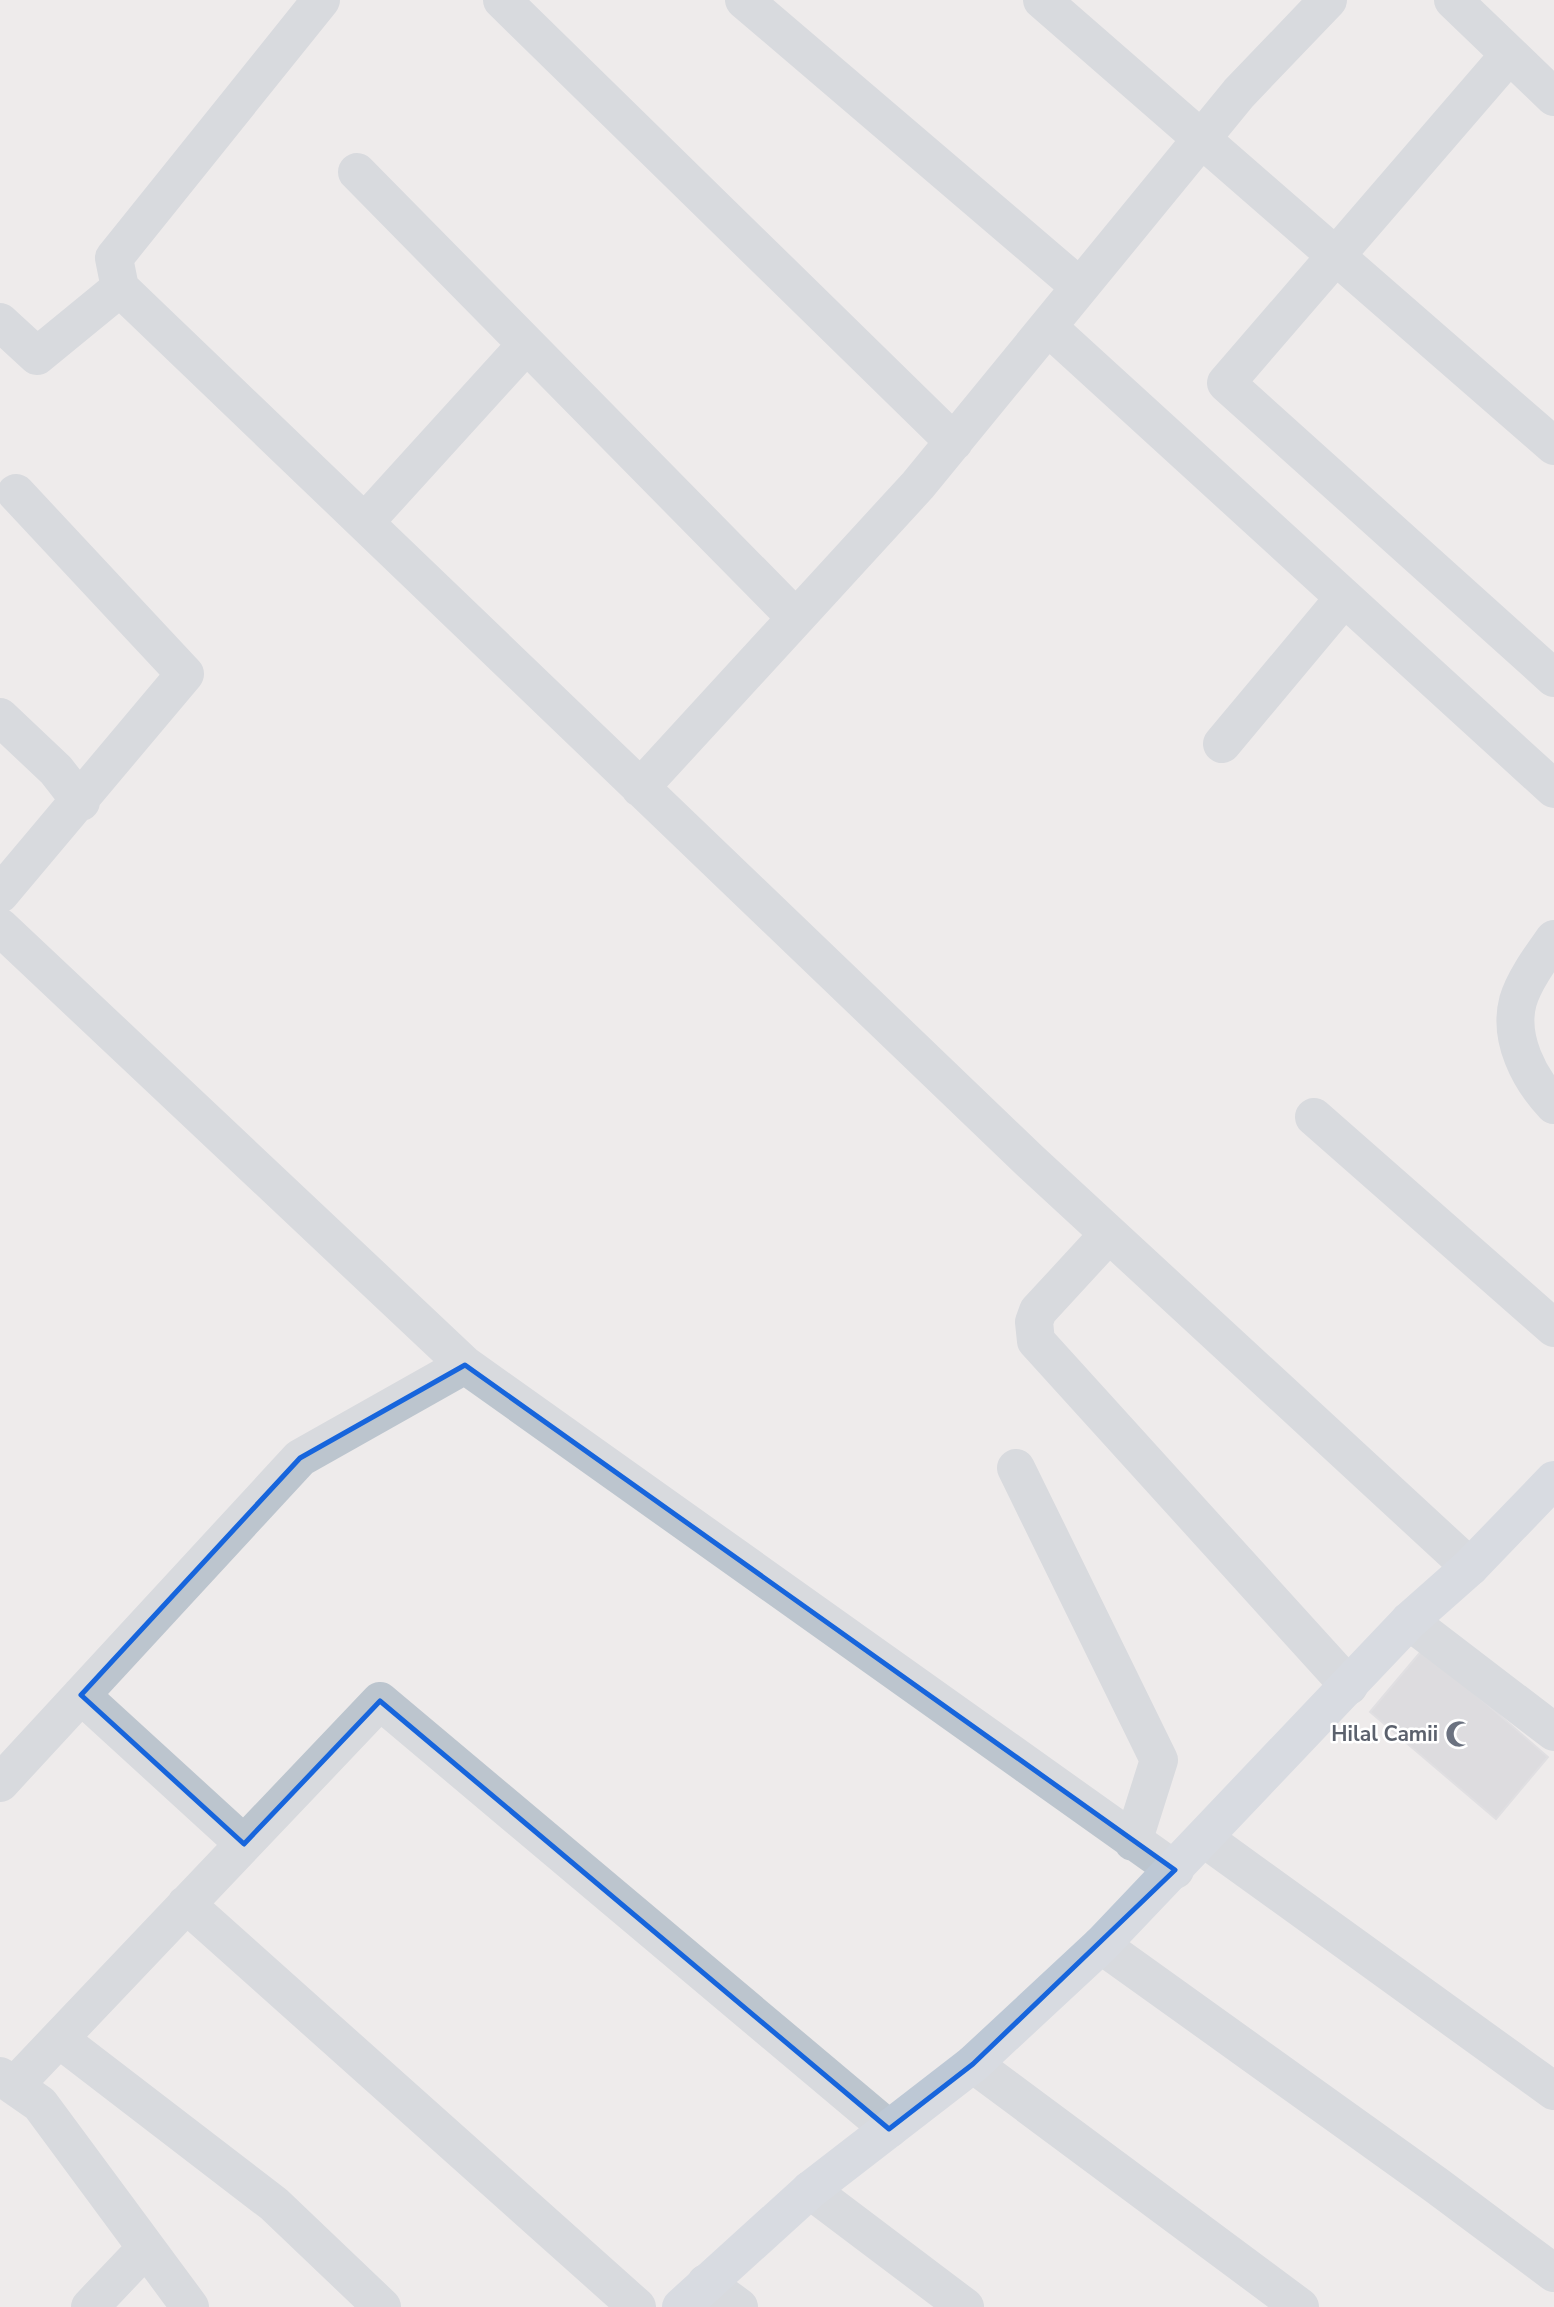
<svg xmlns="http://www.w3.org/2000/svg" width="1554" height="2307" font-family="'Nunito Sans',sans-serif">
	<style>
		.building { fill: #c8cad0; stroke: #cfd1d7; stroke-width: 2 }
		.lines { fill: none; stroke-linecap: round; stroke-linejoin: round }
		.street { stroke: #bcc5ce; stroke-width: 38 }
		.secondary { stroke: #bdc8d5; stroke-width: 38 }
		.marked { fill: none; stroke: #1765dc; stroke-width: 5; stroke-linejoin: round }
		.labels { text-anchor: middle; stroke-width: 5; stroke-linejoin: round; paint-order: stroke }
		.worship-label { font-size: 21px; font-weight: bold; fill: #5b616d; stroke: #fff; text-anchor: end }
	</style>
	<rect width="100%" height="100%" fill="#eeebeb"/>
	<!-- building -->
	<path class="building" d="M 1423,1649 L 1548,1757 L 1496,1819 L 1370,1712 Z"/>
	<g class="lines">
		<!-- street -->
		<path class="street" d="M 502,0 L 954,442
			M 744,0 L 1080,287
			M 1042,0 L 1554,446
			M 1453,0 L 1554,97
			M 1509,55 L 1226,383 L 1554,678
			M 357,172 L 796,618
			M 120,288 L 114,258 L 321,0
			M 0,322 L 37,356 L 120,288 L 1030,1161 L 1470,1567
			M 1048,327 L 1554,789
			M 365,522 L 526,345
			M 0,717 L 56,770 L 81,802
			M 1222,744 L 1344,598
			M 640,788 L 918,485 L 1239,93 L 1328,0
			M 0,894 L 185,674 L 16,493
			M 0,927 L 465,1365 L 1175,1870
			M 1554,939 C 1542,956 1524,980 1518,1001 C 1508,1038 1529,1079 1554,1105
			M 1314,1117 L 1554,1328
			M 1109,1234 L 1038,1311 L 1034,1322 L 1036,1341 L 1349,1686
			M 1016,1468 L 1159,1760 L 1133,1842
			M 1409,1621 L 1554,1732
			M 81,1695 L 244,1844
			M 0,1783 L 300,1458 L 465,1365
			M 1205,1839 L 1554,2091
			M 186,1904 L 637,2307
			M 1101,1945 L 1436,2185 L 1554,2273
			M 59,2039 L 274,2204 L 382,2307
			M 973,2064 L 1300,2307
			M 0,2076 L 40,2104 L 190,2307
			M 14,2086 L 380,1701 L 889,2129
			M 810,2190 L 965,2307
			M 706,2283 L 739,2307
			M 90,2307 L 146,2248"/>
		<!-- secondary -->
		<path class="secondary" d="M 681,2307 L 810,2190 L 973,2064 L 1101,1945 L 1409,1621 L 1470,1567 L 1554,1480"/>
	</g>
	<!-- marked area -->
	<path d="M0 0H1554V2307H0ZM 465,1365 L 1175,1870 L 973,2064 L 889,2129 L 380,1701 L 244,1844 L 81,1695 L 300,1458 Z" fill="#eeebeb" fill-opacity=".55" fill-rule="evenodd"/>
	<path class="marked" d="M 465,1365 L 1175,1870 L 973,2064 L 889,2129 L 380,1701 L 244,1844 L 81,1695 L 300,1458 Z"/>
	<!-- icons -->
	<defs>
		<symbol id="mosque-bare" viewBox="-9 -9 18 18"><path d="M3.5-4.9A6 6 0 1 0 3.5 4.9A5 5 0 1 1 3.5-4.9Z" fill="#6b7280" stroke="#fff" stroke-width="2.5" paint-order="stroke"/></symbol>
	</defs>
	<g fill-rule="evenodd">
		<use href="#mosque-bare" x="1440" y="1715" width="38" height="38"/>
	</g>
	<g class="labels">
		<!-- worship labels -->
		<g class="worship-label">
			<text x="1438" y="1741">Hilal Camii</text>
		</g>
	</g>
</svg>
